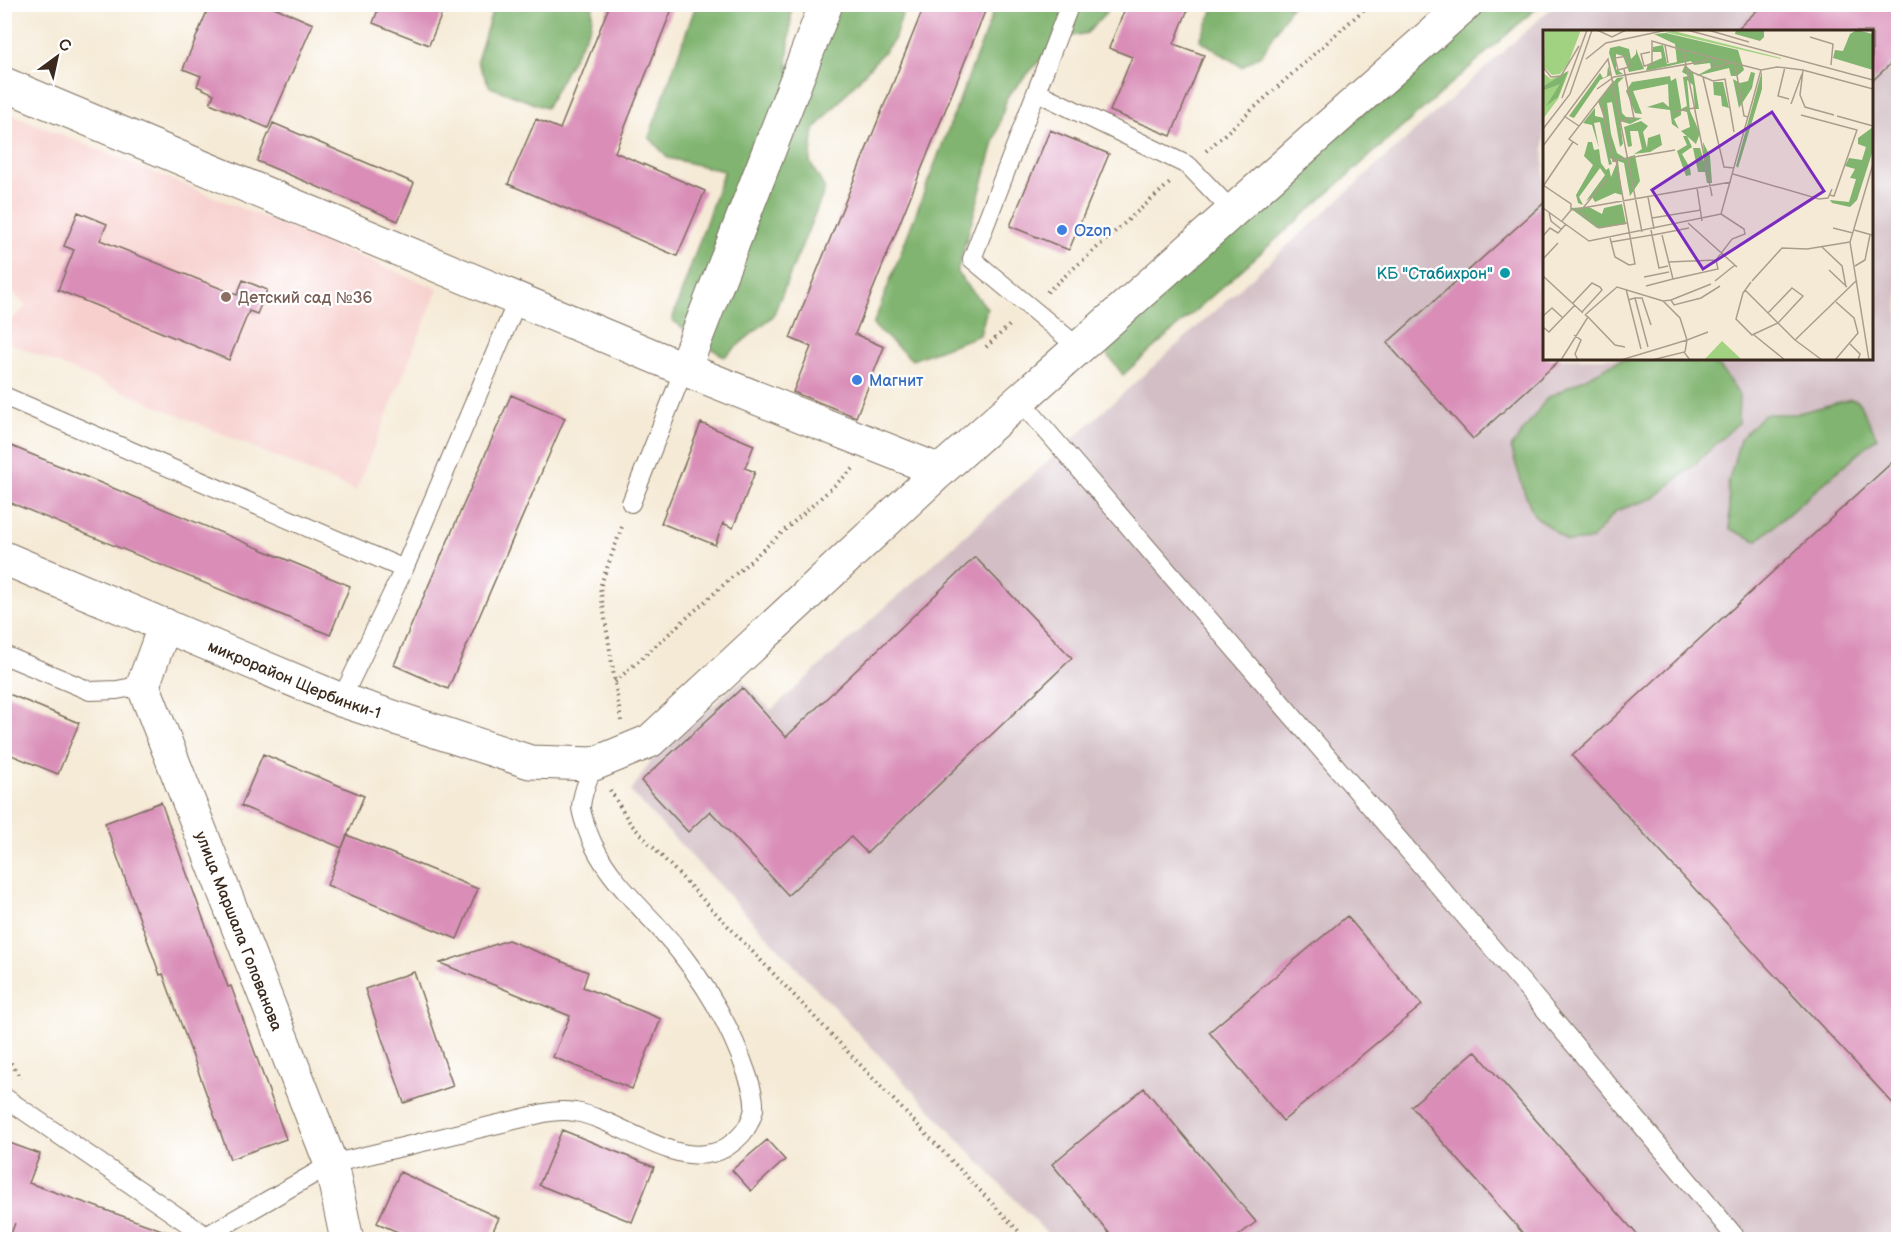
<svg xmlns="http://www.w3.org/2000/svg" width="1903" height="1244" font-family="'Balsamiq Sans',sans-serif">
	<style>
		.built { fill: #f7d0ce }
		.industrial { fill: #d2bec4; fill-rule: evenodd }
		.forest { fill: #80b46f; stroke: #5e6f46; stroke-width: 1.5 }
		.building { fill: #d98db7 }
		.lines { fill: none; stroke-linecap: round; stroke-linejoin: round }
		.lane-casing { stroke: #7c6d5e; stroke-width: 20 }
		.street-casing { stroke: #7c6d5e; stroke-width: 35 }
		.path { stroke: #7c6d5e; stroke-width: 4; stroke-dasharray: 1.5 4.5; stroke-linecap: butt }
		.lane { stroke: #fff; stroke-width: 18 }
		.street { stroke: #fff; stroke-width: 33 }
		.shop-dot { fill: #3f7fe0; stroke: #fff; stroke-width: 2 }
		.culture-dot { fill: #0f9aa8; stroke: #fff; stroke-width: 2 }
		.education-dot { fill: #8d6e63; stroke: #fff; stroke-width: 2 }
		.labels { text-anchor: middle; stroke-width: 4.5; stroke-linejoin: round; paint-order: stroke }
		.shop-label { font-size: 16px; fill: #366cbe; stroke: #fff; text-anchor: start }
		.culture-label { font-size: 16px; fill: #0d838f; stroke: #fff; text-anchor: end }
		.education-label { font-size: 16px; fill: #785e54; stroke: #fff; text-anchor: start }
		.street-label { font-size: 16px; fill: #3b2a1e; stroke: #fff }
		.inset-road { fill: none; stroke: #ab9d8c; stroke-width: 1.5 }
		.view { fill: #7b2cbf; fill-opacity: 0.15; stroke: #7b2cbf; stroke-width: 3 }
		.inset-edge { fill: none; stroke: #3b2a1e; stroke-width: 3 }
	</style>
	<rect width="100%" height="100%" fill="#fff"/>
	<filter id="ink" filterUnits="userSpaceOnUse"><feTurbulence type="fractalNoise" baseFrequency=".0167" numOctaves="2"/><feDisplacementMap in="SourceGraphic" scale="12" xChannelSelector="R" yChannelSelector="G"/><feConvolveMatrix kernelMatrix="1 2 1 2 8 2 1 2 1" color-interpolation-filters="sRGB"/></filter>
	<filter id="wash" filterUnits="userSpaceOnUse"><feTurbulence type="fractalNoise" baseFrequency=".008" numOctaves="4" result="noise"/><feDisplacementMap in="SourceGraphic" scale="24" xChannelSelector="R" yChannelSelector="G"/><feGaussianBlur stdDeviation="1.35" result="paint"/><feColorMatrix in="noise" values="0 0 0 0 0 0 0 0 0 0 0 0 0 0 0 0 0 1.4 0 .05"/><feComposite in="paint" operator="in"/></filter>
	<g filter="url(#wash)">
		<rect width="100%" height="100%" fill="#f5ead6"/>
		<!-- built -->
		<path class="built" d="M 4,111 L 438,289 L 356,491 L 5,341 L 5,327 L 26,306 L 5,284 Z"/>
		<!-- industrial -->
		<path class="industrial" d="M 1555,5 L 1898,5 L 1898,1239 L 1052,1239 L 631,792 L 650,762 L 742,680 L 771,710 ZM 1544,32 L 1872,32 L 1872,358 L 1544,358 Z"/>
		<!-- forest -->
		<path class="forest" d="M 494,5 L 593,5 L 591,25 L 546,108 L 490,87 L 477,61 Z
			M 696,5 L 792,5 L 787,68 L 841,5 L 905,5 L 894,40 L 814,130 L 810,162 L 825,189 L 773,316 L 724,357 L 672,320 L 724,171 L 668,158 L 649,137 Z
			M 996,5 L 1104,5 L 1107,12 L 1087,33 L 1059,39 L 1007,97 L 957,273 L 987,308 L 980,335 L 912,360 L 873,325 Z
			M 1215,5 L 1215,4 L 1292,5 L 1262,54 L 1242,67 L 1200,40 Z
			M 1485,5 L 1540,5 L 1123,375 L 1107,354 L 1112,334 Z
			M 1633,359 L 1700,359 L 1720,367 L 1739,395 L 1738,423 L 1695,464 L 1654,498 L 1616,511 L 1591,540 L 1568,542 L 1534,515 L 1524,491 L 1511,448 L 1547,398 L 1620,360 Z
			M 1851,399 L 1858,401 L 1877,437 L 1757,541 L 1730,529 L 1728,484 L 1740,439 L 1764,414 L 1795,414 Z"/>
		<g id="blocks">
			<!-- building -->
			<path class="building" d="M 210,4 L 267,4 L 313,24 L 268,128 L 210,103 L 214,94 L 197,86 L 201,76 L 183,69 Z
				M 380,4 L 446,4 L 429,45 L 373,23 Z
				M 610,4 L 674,4 L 615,152 L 705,191 L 677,256 L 508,184 L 536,119 L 560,129 Z
				M 925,4 L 988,4 L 855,334 L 884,347 L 856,417 L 793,392 L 811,347 L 790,338 Z
				M 1127,4 L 1190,4 L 1174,44 L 1204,55 L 1171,136 L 1110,111 L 1132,57 L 1109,48 Z
				M 1764,4 L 1899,4 L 1899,56 L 1872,81 L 1872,32 L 1734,32 Z
				M 273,123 L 414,183 L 398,221 L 257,161 Z
				M 1050,130 L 1109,154 L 1069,250 L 1010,226 Z
				M 1545,202 L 1545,358 L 1562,358 L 1473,439 L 1387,343 Z
				M 78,212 L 107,224 L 100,240 L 237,295 L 243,280 L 267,290 L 257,314 L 249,311 L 229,360 L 58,290 L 74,250 L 64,246 Z
				M 511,395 L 565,418 L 448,689 L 394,665 Z
				M 701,423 L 754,445 L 745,468 L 755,472 L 733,528 L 723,523 L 715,545 L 661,523 Z
				M 4,443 L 350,586 L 330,635 L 4,500 Z
				M 1899,456 L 1899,1110 L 1572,756 Z
				M 975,557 L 1072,658 L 867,853 L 851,837 L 788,895 L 710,811 L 688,832 L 641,781 L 742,688 L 786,737 Z
				M 4,692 L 79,723 L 58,774 L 4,752 Z
				M 263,754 L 364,796 L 342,848 L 241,806 Z
				M 161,802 L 228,987 L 231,986 L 286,1139 L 230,1159 L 163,974 L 160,975 L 105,823 Z
				M 347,835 L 478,889 L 457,939 L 327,885 Z
				M 1347,916 L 1422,1005 L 1283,1121 L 1209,1032 Z
				M 508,940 L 588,972 L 583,987 L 661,1019 L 632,1089 L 553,1057 L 570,1016 L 440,963 Z
				M 414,972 L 453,1086 L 404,1103 L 365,989 Z
				M 1475,1051 L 1641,1239 L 1528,1239 L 1411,1106 Z
				M 1144,1088 L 1256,1222 L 1234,1239 L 1114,1239 L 1052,1164 Z
				M 562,1130 L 654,1167 L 632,1222 L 539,1185 Z
				M 767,1140 L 785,1160 L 751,1191 L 732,1170 Z
				M 4,1141 L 40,1154 L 29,1183 L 179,1236 L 179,1239 L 9,1239 L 15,1223 L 9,1239 L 4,1239 Z
				M 400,1172 L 499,1218 L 489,1239 L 414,1239 L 377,1223 Z"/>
		</g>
	</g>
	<g filter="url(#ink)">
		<use href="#blocks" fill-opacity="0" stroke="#7c6d5e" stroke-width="1.5"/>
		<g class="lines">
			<defs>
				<path id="lane" d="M 1070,4 L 972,259 L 1078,347
					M 1037,92 L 1189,166 L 1232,211
					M 4,396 L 404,569
					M 1020,400 L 1526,987 L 1738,1240
					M 631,503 L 684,369
					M 4,655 L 90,691 L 117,690 L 143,685
					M 341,700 L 404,569 L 518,299
					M 4,1097 L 206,1236 L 331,1164 L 544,1113 C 554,1111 565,1110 575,1112 C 618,1119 669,1164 712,1153 C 723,1151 735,1142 742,1134 C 748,1127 752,1118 754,1109 C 755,1097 751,1085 747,1074 C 732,1030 710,991 682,955 C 654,917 615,889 594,846 C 590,838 581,815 581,807 C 582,792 589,777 594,764"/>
				<g id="street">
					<path d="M 4,84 L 684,369 L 940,471"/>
					<path d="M 684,369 L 826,4"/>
					<path id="s1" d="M 4,558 L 341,700 L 530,762 L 594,764 L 650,741 L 940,471 L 1466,4"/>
					<path id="s2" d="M 165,625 L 143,685 L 331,1164 L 347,1240"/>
				</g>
			</defs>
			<!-- lane casing -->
			<use href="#lane" class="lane-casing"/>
			<!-- street casing -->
			<use href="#street" class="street-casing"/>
			<!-- path -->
			<path class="path" d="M 1206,151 L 1370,4
				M 1047,292 L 1171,182
				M 986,347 L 1012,323
				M 615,682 L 854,468
				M 621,721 L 600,587 L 623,524
				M 610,790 L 630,823 L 1027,1240
				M 4,1053 L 21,1078"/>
			<!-- lane -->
			<use href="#lane" class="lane"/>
			<!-- street -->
			<use href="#street" class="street"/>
		</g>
	</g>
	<!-- markers -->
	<g class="shop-dot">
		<circle cx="1062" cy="230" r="6"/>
		<circle cx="857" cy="380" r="6"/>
	</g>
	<circle class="culture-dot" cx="1505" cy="273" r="6"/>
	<circle class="education-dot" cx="226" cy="297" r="6"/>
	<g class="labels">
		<!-- shop labels -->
		<g class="shop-label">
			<text x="1074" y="236">Ozon</text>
			<text x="869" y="386">Магнит</text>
		</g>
		<!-- culture labels -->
		<g class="culture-label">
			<text x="1493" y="279">КБ "Стабихрон"</text>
		</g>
		<!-- education labels -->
		<g class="education-label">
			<text x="238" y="303">Детский сад №36</text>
		</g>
		<!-- street labels -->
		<g class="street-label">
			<text dy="6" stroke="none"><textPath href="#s1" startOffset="315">микрорайон Щербинки-1</textPath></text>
			<text dy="6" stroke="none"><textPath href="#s2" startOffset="328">улица Маршала Голованова</textPath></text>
		</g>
	</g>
	<!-- overview -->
	<g transform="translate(1543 30)">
		<rect width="330" height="330" fill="#f5ead6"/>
		<path d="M 2,0 L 38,0 L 25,34 L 17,44 L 9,45 L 1,37 ZM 131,1 L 238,28 L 238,29 L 122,2 ZM 26,41 L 15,69 L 0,89 L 0,43 L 8,49 ZM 179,311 L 196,327 L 199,330 L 161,330 Z" fill="#a1d281"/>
		<path d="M 193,0 L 221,0 L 221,7 L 217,11 L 192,4 ZM 314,0 L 330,4 L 330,40 L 290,28 L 292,20 L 300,21 L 307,4 ZM 123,3 L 195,20 L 201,40 L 194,46 L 188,46 L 186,38 L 153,46 L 168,38 L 167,33 L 151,35 L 148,31 L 103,41 L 105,34 L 119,28 L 118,22 L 109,22 L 110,17 L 120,15 L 124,34 L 134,32 L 132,14 L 111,4 ZM 76,16 L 86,19 L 88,29 L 93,24 L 93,19 L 101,39 L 86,42 L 80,26 L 73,24 L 73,39 L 80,44 L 73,45 L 66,23 L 67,18 ZM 142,35 L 150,42 L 156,79 L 152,79 L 150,55 L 144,50 L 147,81 L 157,103 L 153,114 L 138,101 L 147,97 L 144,82 L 136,80 L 144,76 L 140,47 L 146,46 L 139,42 ZM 65,36 L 68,45 L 57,50 L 31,88 L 26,86 L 57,43 L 60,48 L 64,46 ZM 25,41 L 15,67 L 3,76 L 17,54 L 1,60 L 0,70 L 1,56 ZM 219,41 L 219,59 L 195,138 L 193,136 ZM 208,42 L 212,43 L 209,58 L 196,78 L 190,49 L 197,53 L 205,51 ZM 127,46 L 128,51 L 133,48 L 138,77 L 138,85 L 131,89 L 136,99 L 129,94 L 127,80 L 104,77 L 120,72 L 126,77 L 125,54 L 90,61 L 99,84 L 92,83 L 83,61 L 89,52 ZM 81,47 L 75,53 L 79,83 L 83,87 L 99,88 L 87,94 L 77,91 L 80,114 L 77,117 L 69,72 L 64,73 L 68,104 L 74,123 L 82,128 L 92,125 L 97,151 L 87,166 L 81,133 L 75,131 L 79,165 L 72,163 L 52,172 L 49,167 L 43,171 L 62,145 L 57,138 L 36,167 L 40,175 L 35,173 L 33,165 L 50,135 L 41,126 L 45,112 L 49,112 L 51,120 L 56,119 L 58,133 L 63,140 L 66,138 L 68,147 L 74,132 L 67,128 L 69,134 L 66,135 L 57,92 L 51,93 L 56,118 L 49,95 L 40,93 L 52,78 L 52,86 L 61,88 L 55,71 L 74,48 ZM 170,52 L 180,52 L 186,78 L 179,76 L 178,66 L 171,65 ZM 98,91 L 105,96 L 100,102 L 104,118 L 105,108 L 117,104 L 119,115 L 107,122 L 91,124 L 99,119 L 95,101 L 87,101 L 89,116 L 85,117 L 81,97 ZM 330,97 L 330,120 L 314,170 L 307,177 L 289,173 L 287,170 L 306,172 L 313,149 L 307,148 L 312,139 L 302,136 L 306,128 L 319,130 L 323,117 L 315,114 L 315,108 ZM 140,106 L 144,106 L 149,117 L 139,124 L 147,138 L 148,145 L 143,146 L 134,121 L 144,115 ZM 160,112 L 167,126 L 169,153 L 164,153 L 162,142 L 155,142 L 150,118 L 157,118 L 161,132 ZM 79,174 L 83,194 L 54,198 L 27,178 L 46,177 L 59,184 L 61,178 Z" fill="#80b46f"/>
		<path class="inset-road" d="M 54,0 L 69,7 L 83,0M 144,0 L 330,50M 165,0 L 206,12M 267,7 L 290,14 L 288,35M 122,15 L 125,33M 107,22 L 98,24 L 101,36 L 109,34 L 109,11 L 140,20M 84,26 L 86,37 L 75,40 L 72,28 ZM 170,28 L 172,38 L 186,33M 43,29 L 63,13 L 124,0M 192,34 L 201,86 L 205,87M 0,37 L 8,47 L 18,46 L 36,16M 242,37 L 235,66 L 246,69M 144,40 L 170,51 L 182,49 L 191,102M 260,40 L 257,65 L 262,77 L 291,85M 160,47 L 181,137 L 191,138M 54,59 L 71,47 L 162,31 L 165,27M 19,68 L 44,0M 58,72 L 70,131 L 73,130M 248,74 L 259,44M 131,82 L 151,78M 258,85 L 314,100 L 291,166 L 287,165M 21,86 L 36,96M 294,86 L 330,96M 78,91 L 91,88 L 81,39M 0,99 L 27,64 L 49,0M 35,115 L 26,109 L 71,51M 0,116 L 65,29 L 99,202M 190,144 L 276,169 L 285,168 L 289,159M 0,155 L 28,174 L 28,180M 1,155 L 30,112M 154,158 L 159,191M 169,166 L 140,20 L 218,40 L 234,37 L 260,40 L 330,59M 105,167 L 111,199M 0,178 L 46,211 L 178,184M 40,178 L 64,149M 33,179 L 56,198 L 85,193M 6,182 L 8,191 L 18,199M 178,184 L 218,40M 109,188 L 158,180M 19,191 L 28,180 L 188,152M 145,193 L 194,237M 290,198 L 310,203M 311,200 L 329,205M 109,205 L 116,238 L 125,236M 110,205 L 146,198M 0,206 L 7,198 L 15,203 L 23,194M 67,208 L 72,227 L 86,235 L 92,234 L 73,130 L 132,120M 68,212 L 109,205 L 108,200M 279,217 L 299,236 L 303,257M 0,229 L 15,213M 125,232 L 173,230 L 189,209 L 202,204 L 201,199 L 178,184M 312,236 L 322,230 L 327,205M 286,240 L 304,257M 0,246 L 40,283M 101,247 L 126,242M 130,249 L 175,239 L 173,230M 172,251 L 192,235M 209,251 L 239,218 L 264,219 L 307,212M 208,252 L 200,263 L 193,289 L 209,305 L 235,293 L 260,266 L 249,258 L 225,283M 103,256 L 130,249 L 119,205M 83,259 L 98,319M 202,260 L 252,310 L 314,250M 92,268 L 99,268 L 108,295M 85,270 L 92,268 L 105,317M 128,270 L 168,254M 120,271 L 128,270 L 131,275 L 158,268 L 177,256M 30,273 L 49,253 L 57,257 L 59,260 L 39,282M 42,285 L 74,257 L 120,271 L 137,288 L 144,310 L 78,330M 0,286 L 9,278 L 20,288M 45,287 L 72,315 L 82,317M 0,297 L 6,302 L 32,275M 31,305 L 38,310 L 32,324 L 35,330M 211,305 L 242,330M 252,310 L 279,330M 307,314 L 317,324 L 315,330M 142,322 L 144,310 L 165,302M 18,330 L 45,287 L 42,285M 109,330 L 141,322 L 147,330M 292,330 L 315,303 L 311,288 L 293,272M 326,330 L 307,212 L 330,134"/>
		<path class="view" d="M 229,82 L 281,161 L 160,239 L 109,160 Z"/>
		<rect width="330" height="330" class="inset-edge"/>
	</g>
	<!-- margin -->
	<rect width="1903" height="1244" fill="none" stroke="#fff" stroke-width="24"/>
	<!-- north arrow -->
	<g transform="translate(57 57) rotate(33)" stroke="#ffffff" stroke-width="4.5" paint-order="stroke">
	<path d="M0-4.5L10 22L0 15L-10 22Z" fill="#3b2a1e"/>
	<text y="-9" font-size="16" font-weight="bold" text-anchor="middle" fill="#3b2a1e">С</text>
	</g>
</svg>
